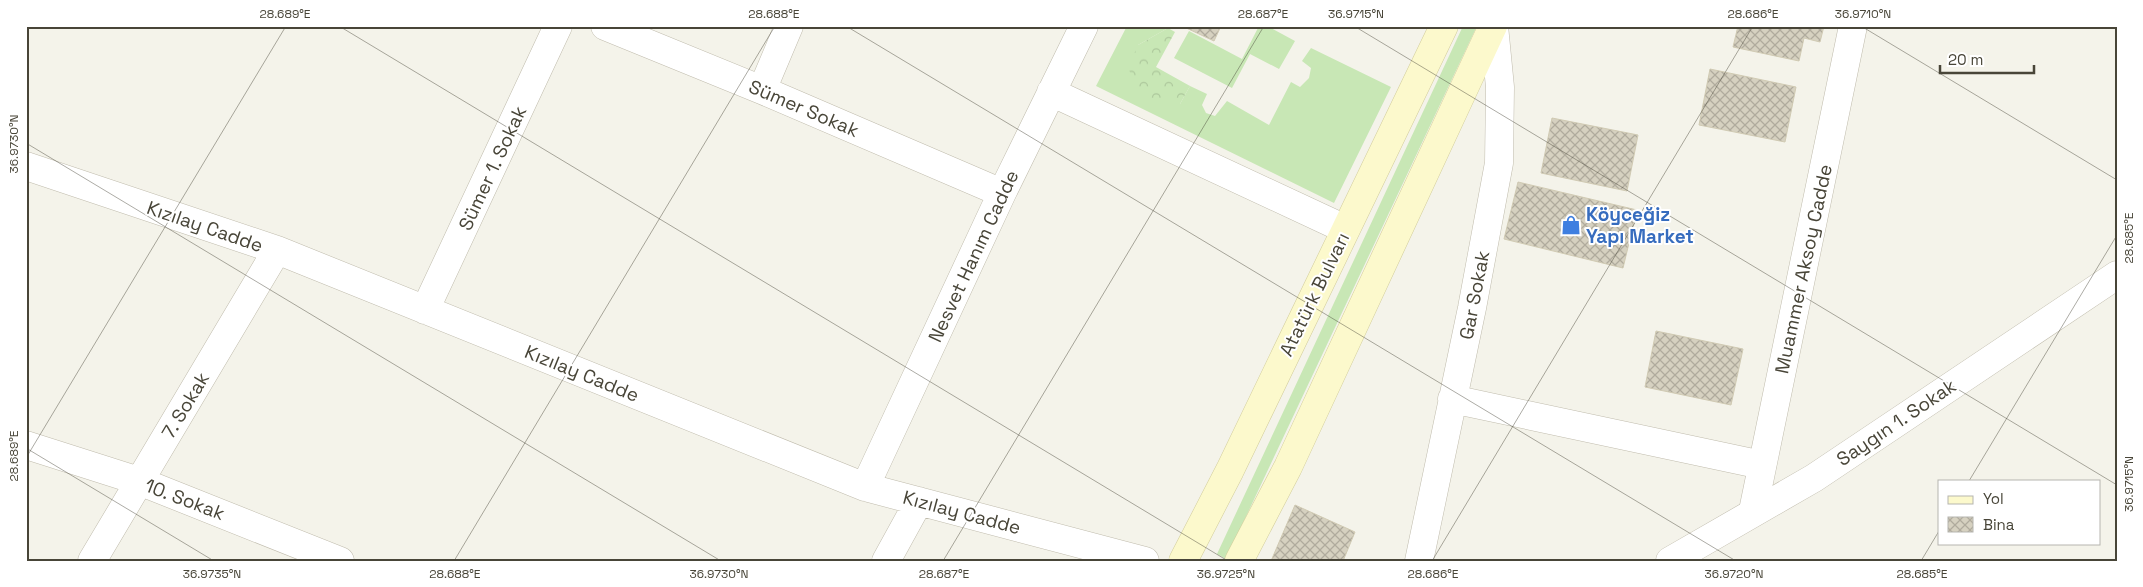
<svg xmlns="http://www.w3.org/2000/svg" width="2143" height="587" font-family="'Space Grotesk',sans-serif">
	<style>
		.grass { fill: #c8e7b5 }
		.park { fill: url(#park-crowns) }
		.building { fill: url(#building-cross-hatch); stroke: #d0cab3 }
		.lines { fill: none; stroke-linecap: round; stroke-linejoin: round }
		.minor-casing { stroke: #c0bcad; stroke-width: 29 }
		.tertiary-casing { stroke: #c0bcad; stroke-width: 29 }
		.secondary-casing { stroke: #d2cd9b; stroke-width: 29 }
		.minor { stroke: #fff; stroke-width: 28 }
		.tertiary { stroke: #fff; stroke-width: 28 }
		.secondary { stroke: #fcf9cc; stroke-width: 28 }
		.ticks { fill: none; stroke: #484538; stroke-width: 1; stroke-opacity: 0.45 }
		.labels { text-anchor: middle; stroke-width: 4; stroke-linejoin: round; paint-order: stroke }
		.street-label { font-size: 19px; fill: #484538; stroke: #fff }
		.shop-label { font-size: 19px; font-weight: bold; fill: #366cbe; stroke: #fff; text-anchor: start }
		.neatline { fill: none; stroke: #484538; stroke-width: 2 }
		.ticks-label { font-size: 12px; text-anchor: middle; fill: #484538 }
	</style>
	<defs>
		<pattern id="park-crowns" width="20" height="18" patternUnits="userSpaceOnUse" patternTransform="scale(1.25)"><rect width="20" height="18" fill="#c8e7b5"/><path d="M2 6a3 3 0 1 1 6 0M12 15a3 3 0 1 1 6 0" fill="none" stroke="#adc89c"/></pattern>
		<pattern id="building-cross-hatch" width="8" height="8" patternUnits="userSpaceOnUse" patternTransform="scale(1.25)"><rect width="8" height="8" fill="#d6d1c0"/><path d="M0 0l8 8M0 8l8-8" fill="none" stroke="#b0ab9d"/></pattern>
	</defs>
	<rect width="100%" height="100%" fill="#f4f3ea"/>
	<!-- grass -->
	<path class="grass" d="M 1127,26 L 1165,26 L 1168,28 L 1138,45 L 1180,104 L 1190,86 L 1207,94 L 1202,105 L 1206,113 L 1215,116 L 1227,101 L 1269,125 L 1291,82 L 1300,87 L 1309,78 L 1311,68 L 1302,61 L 1311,48 L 1391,87 L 1334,203 L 1096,86 Z
		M 1259,26 L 1267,26 L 1295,41 L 1279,69 L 1250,54 L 1232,88 L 1174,58 L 1189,31 L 1242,59 Z
		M 1463,26 L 1477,26 L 1226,559 L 1217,554 Z"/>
	<!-- park -->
	<path class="park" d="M 1168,28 L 1175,32 L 1156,67 L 1190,86 L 1180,104 C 1151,103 1138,95 1128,67 L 1138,45 Z"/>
	<!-- building -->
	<path class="building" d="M 1182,26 L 1221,26 L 1214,41 Z
		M 1738,26 L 1824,26 L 1820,42 L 1804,38 L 1799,61 L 1733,47 Z
		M 1710,69 L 1796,87 L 1785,142 L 1699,125 Z
		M 1552,118 L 1638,135 L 1627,191 L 1541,173 Z
		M 1518,182 L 1637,210 L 1623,268 L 1504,239 Z
		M 1656,331 L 1743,349 L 1731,405 L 1645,387 Z
		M 1295,505 L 1355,532 L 1343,561 L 1271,561 Z"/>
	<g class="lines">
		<defs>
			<path id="minor" d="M 605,26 L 762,90 L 1002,193
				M 762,90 L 789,26
				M 1051,92 L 1345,229
				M 26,166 L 277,250 L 865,487 L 1145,561
				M 425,310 L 558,26
				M 1452,399 L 1762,465
				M 26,445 L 139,481 L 340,561
				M 865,487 L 1002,193 L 1084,26
				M 92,561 L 277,250
				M 886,561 L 919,501
				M 1419,561 L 1472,308 L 1499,163 L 1500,87 L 1494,26
				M 1670,561 L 1814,478 L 2117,275"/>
			<path id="tertiary" d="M 1753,511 L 1853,26"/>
			<path id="secondary" d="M 1183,561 L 1230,470 L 1444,26
				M 1239,561 L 1288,467 L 1493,26"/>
		</defs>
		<!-- minor casing -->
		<use href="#minor" class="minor-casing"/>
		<!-- tertiary casing -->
		<use href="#tertiary" class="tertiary-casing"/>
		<!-- secondary casing -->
		<use href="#secondary" class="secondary-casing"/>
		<!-- minor -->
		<use href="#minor" class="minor"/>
		<!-- tertiary -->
		<use href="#tertiary" class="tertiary"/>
		<!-- secondary -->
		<use href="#secondary" class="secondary"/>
	</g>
	<!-- ticks -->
	<path class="ticks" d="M 339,26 L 1228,561M 846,26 L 1736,561M 1354,26 L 2117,485M 1861,26 L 2117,180M 26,143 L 721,561M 26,448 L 214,561M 26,458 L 286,26M 1969,481 L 2117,235M 454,561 L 775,26M 943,561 L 1264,26M 1432,561 L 1753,26M 1921,561 L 1939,531"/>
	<!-- icons -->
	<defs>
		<symbol id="shop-bare" viewBox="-9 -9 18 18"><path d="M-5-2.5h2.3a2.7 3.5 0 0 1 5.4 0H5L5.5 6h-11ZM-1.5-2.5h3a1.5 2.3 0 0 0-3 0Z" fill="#3f7fe0" stroke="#fff" stroke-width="2.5" paint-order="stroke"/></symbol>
	</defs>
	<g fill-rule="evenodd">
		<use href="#shop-bare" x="1557" y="211" width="28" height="28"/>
	</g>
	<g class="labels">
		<!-- street labels -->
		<g class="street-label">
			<text transform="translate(804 108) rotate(23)" y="7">Sümer Sokak</text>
			<text transform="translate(492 168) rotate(-65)" y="7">Sümer 1. Sokak</text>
			<text transform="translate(205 226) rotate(19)" y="7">Kızılay Cadde</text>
			<text transform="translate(973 256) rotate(-65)" y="7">Nesvet Hanım Cadde</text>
			<text transform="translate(1803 269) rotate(-78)" y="7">Muammer Aksoy Cadde</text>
			<text transform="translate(1314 294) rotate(-64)" y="7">Atatürk Bulvarı</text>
			<text transform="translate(1474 295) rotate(-79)" y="7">Gar Sokak</text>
			<text transform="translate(582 373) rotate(22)" y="7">Kızılay Cadde</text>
			<text transform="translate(185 405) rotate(-59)" y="7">7. Sokak</text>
			<text transform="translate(1896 422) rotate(-34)" y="7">Saygın 1. Sokak</text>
			<text transform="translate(185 499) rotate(21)" y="7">10. Sokak</text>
			<text transform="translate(962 512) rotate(15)" y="7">Kızılay Cadde</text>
		</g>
		<!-- shop labels -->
		<g class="shop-label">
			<text x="1586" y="221">Köyceğiz<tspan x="1586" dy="22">Yapı Market</tspan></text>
		</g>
	</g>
	<!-- border -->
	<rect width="2143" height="587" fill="none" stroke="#ffffff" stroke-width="55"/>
	<!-- legend -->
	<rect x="1938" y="480" width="162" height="65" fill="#ffffff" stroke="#b6b5af"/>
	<rect x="1948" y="496" width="25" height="8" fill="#fcf9cc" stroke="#b6b5af"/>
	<text x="1983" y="504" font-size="15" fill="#484538">Yol</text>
	<rect x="1948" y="517" width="25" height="15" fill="url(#building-cross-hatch)" stroke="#b6b5af"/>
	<text x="1983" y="530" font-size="15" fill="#484538">Bina</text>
	<!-- scale -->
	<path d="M1940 65v8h94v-8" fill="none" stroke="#484538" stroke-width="2.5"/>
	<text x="1948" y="65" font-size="15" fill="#484538" stroke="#ffffff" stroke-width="4" paint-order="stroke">20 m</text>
	<rect x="28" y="28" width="2088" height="532" class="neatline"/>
	<g class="ticks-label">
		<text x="285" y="18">28.689°E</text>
		<text x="774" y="18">28.688°E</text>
		<text x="1263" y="18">28.687°E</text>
		<text x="1356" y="18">36.9715°N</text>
		<text x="1753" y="18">28.686°E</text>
		<text x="1863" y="18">36.9710°N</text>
		<text transform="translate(14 144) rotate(-90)" y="4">36.9730°N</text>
		<text transform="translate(2129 238) rotate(-90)" y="4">28.685°E</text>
		<text transform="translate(14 456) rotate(-90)" y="4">28.689°E</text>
		<text transform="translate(2129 484) rotate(-90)" y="4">36.9715°N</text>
		<text x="212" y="578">36.9735°N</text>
		<text x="455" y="578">28.688°E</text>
		<text x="719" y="578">36.9730°N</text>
		<text x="944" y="578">28.687°E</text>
		<text x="1226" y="578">36.9725°N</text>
		<text x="1433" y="578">28.686°E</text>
		<text x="1734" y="578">36.9720°N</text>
		<text x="1922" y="578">28.685°E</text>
	</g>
</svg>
